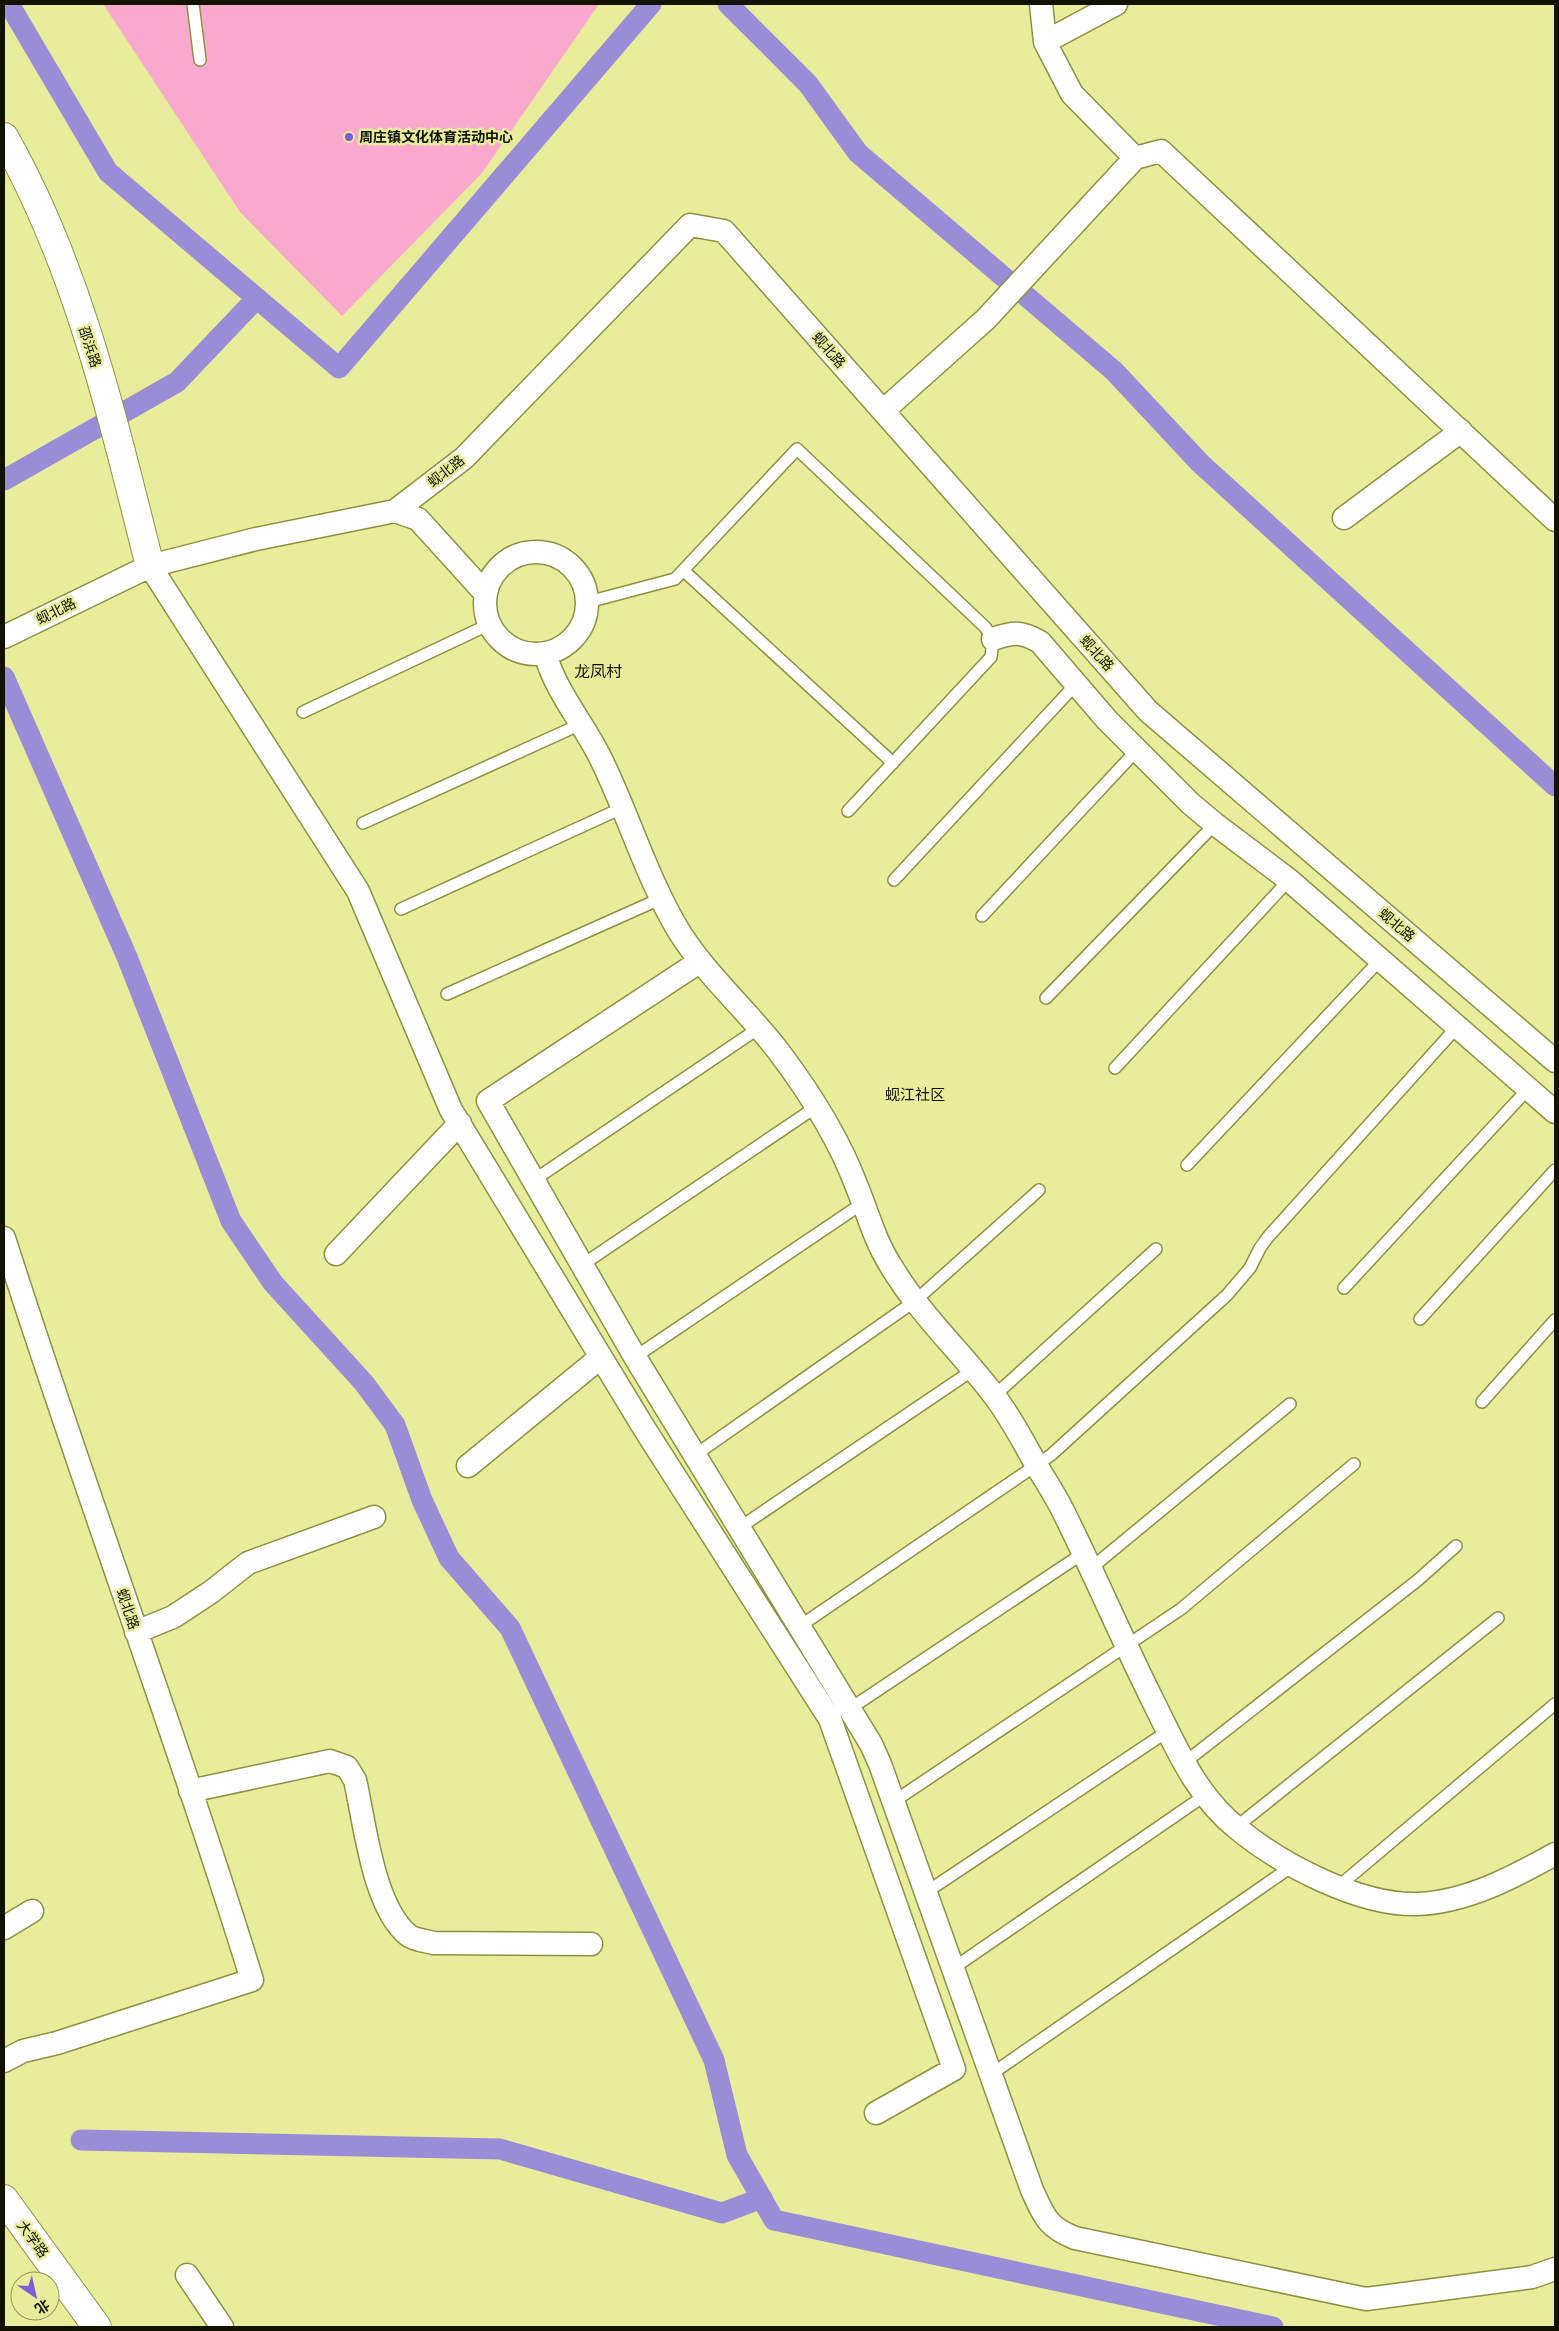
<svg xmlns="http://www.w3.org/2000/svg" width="1559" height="2331" font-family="Rubik,'Noto Sans SC',sans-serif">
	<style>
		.pitch { fill: #f8a9cd }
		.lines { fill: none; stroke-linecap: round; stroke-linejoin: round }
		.canal { stroke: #998dd8; stroke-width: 21 }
		.service-casing { stroke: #8f9142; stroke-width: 14 }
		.minor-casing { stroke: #8f9142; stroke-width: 25 }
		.tertiary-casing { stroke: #8f9142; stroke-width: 30 }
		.secondary-casing { stroke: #8f9142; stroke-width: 30 }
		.service { stroke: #fff; stroke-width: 11 }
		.minor { stroke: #fff; stroke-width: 22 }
		.tertiary { stroke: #fff; stroke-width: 28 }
		.secondary { stroke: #fff; stroke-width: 28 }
		.poi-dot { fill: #7b5fd9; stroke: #e9ed9b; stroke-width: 2 }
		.labels { text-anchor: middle; stroke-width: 5; stroke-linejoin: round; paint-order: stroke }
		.poi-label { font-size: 14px; font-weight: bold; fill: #121200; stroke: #e9ed9b; text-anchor: start }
		.street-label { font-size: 14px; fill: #121200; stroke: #e9ed9b }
		.neighbourhood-label { font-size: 15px; fill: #121200; stroke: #e9ed9b }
		.quarter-label { font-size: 16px; fill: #121200; stroke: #e9ed9b }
	</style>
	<rect width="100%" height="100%" fill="#e9ed9b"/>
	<!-- pitch -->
	<path class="pitch" d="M 103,4 L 599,4 L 482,173 L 342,316 L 240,212 Z"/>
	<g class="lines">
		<!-- canal -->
		<path class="canal" d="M 9,4 L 108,172 L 339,368 L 651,4
			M 728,4 L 808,84 L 858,153 L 1114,371 L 1200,463 L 1555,786
			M 4,480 L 177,382 L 257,298
			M 4,677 L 127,957 L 231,1221 L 273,1283 L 364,1383 L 395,1425 L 422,1500 L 449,1558 L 510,1628 L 714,2060 L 737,2155 L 774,2220 L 1273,2327
			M 81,2140 L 500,2149 L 722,2213 L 762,2198"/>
		<defs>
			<path id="service" d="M 193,4 L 200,60
				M 684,571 L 893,763
				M 588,602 L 675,579 L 797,449 L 985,627 L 993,639 L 991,657 L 848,811
				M 303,712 L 490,624
				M 363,823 L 581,724
				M 894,880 L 1077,683
				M 401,909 L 622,808
				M 982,916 L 1137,750
				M 447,994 L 662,898
				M 1046,998 L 1215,824
				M 1115,1068 L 1289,880
				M 1187,1165 L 1380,960
				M 534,1180 L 759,1028
				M 582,1265 L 816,1107
				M 1344,1288 L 1528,1089
				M 1420,1319 L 1555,1170
				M 635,1357 L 863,1203
				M 994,1396 L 1156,1249
				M 1482,1402 L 1555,1320
				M 695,1455 L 915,1301 L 1039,1190
				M 739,1528 L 973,1370
				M 1090,1569 L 1290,1404
				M 800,1626 L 1051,1455 L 1227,1295 L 1250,1268 L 1260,1248 L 1268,1237 L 1456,1028
				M 851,1708 L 1082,1554
				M 1184,1763 L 1418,1580 L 1456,1546
				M 893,1802 L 1181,1609 L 1354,1464
				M 1235,1828 L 1498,1618
				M 1339,1886 L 1555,1704
				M 925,1893 L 1168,1731
				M 952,1969 L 1204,1796
				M 990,2075 L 1291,1867"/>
			<path id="minor" d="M 1041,4 L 1045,42 L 1072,94 L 1135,158 L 1161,151 L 1555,520
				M 1045,42 L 1116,4
				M 883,411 L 986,319 L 1135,158
				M 395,511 L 418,519 L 486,594
				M 1344,518 L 1461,431
				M485 603a51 51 0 1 1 102 0a51 51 0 1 1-102 0Z
				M 150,566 L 358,891 L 451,1110 L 644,1428 L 830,1719 L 954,2069 L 876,2113
				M 4,637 L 150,566 L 256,539 L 395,511 L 464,458 L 690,225 L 724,231 L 1148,711 L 1555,1061
				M 993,639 C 1013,632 1021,631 1040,642 L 1107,720 L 1191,804 L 1215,824 L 1289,880 L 1555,1112
				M 545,653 C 555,691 584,724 601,759 C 629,816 647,879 680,933 C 708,977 748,1011 779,1052 C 810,1093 839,1139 857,1187 C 868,1214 875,1241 891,1266 C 919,1313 960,1351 993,1394 C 1011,1417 1024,1443 1038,1468 C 1047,1483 1057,1498 1064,1513 C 1095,1575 1122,1639 1153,1701 C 1176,1747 1196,1796 1238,1829 C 1282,1865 1360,1906 1418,1904 C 1467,1902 1514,1877 1555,1854
				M 699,962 L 488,1101 L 635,1357 L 871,1744 L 880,1764 L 1032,2190 C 1044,2216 1047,2227 1075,2238 L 1366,2299 L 1532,2277 L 1555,2269
				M 4,1238 C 83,1486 175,1731 252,1980 L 57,2043 L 23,2051 L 4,2061
				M 336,1254 L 460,1123
				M 468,1466 L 601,1357
				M 136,1632 L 173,1617 L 211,1592 L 248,1563 L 374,1517
				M 190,1791 L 330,1761 L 347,1767 L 355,1780 C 365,1824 373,1906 408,1935 C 414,1940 426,1941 434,1943 L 591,1944
				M 4,1928 L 32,1911
				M 187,2275 L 222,2327"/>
			<path id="tertiary" d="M 4,137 C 79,269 113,420 150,566"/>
			<path id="secondary" d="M 4,2199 L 97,2327"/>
		</defs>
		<!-- service casing -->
		<use href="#service" class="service-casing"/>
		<!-- minor casing -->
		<use href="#minor" class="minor-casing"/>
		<!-- tertiary casing -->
		<use href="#tertiary" class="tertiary-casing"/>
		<!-- secondary casing -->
		<use href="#secondary" class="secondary-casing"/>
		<!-- service -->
		<use href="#service" class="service"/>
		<!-- minor -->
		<use href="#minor" class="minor"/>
		<!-- tertiary -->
		<use href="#tertiary" class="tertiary"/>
		<!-- secondary -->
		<use href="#secondary" class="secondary"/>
	</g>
	<!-- markers -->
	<circle class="poi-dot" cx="349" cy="137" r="5"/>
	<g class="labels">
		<!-- poi labels -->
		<g class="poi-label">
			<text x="359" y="142">周庄镇文化体育活动中心</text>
		</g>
		<!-- street labels -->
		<g class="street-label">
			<text transform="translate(90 347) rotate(72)" y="5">邵浜路</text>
			<text transform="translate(829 350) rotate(49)" y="5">蚬北路</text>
			<text transform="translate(446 471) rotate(-38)" y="5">蚬北路</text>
			<text transform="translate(56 611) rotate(-26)" y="5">蚬北路</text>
			<text transform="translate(1097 653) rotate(48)" y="5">蚬北路</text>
			<text transform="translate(1397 925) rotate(41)" y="5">蚬北路</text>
			<text transform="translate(128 1609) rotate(71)" y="5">蚬北路</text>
			<text transform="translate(33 2239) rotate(54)" y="5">大学路</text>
		</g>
		<!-- neighbourhood labels -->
		<g class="neighbourhood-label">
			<text x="915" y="1100">蚬江社区</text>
		</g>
		<!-- quarter labels -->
		<g class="quarter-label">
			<text x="598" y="677">龙凤村</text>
		</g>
	</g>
	<!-- border -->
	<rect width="1559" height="2331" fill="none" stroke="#121200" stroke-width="10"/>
	<!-- north arrow -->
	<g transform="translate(35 2296) rotate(146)"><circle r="24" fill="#e9ed9b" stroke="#93955d"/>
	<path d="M0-4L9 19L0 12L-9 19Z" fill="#7b5fd9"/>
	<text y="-8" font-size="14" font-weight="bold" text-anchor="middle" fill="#121200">北</text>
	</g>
</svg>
